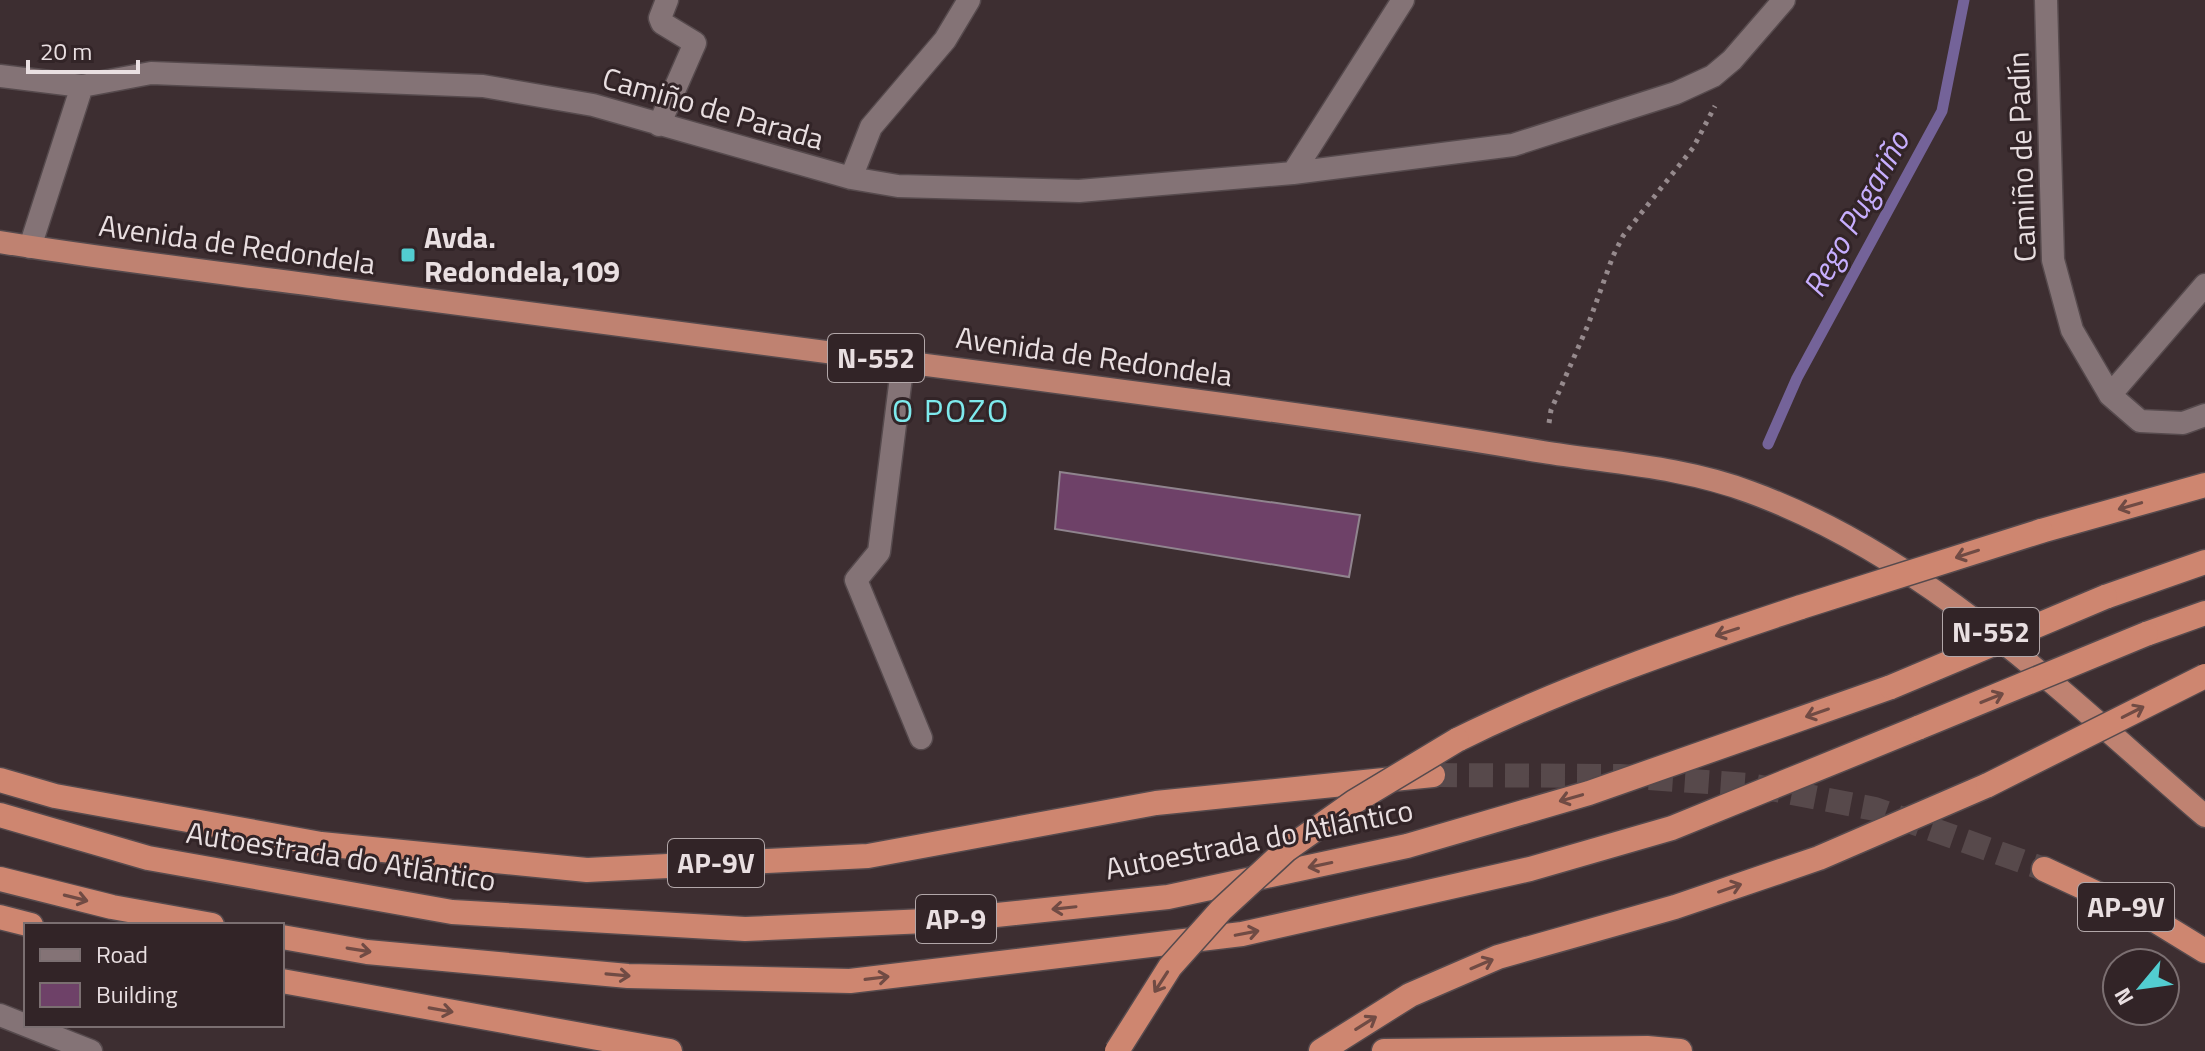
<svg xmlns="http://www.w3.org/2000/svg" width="2205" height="1051" font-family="'Titillium Web',sans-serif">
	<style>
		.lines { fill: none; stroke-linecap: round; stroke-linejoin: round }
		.stream { stroke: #746399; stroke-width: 11 }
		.building { fill: #6e4168; stroke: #90848e; stroke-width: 2 }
		.motorway-tunnel { stroke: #57494b; stroke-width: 24; stroke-dasharray: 24 12; stroke-linecap: butt }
		.minor-casing { stroke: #564a4d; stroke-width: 25 }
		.trunk-casing { stroke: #564a4d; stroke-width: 25 }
		.motorway-casing { stroke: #564a4d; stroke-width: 27 }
		.path { stroke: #968a8d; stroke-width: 5; stroke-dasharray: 4 6; stroke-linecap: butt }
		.minor { stroke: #847376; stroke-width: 22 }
		.trunk { stroke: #bf8271; stroke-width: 22 }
		.motorway { stroke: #ce8670; stroke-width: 24 }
		.motorway-bridge-casing { stroke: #564a4d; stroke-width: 27; stroke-linecap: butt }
		.motorway-bridge { stroke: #ce8670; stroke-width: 24 }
		.oneway { stroke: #704b44 }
		.poi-dot { fill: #52cdd0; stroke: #322427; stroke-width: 3 }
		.labels { text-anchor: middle; stroke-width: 6; stroke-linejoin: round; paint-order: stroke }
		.shield { fill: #322427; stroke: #b2a7a9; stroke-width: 2 }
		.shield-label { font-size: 28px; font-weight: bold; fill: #e9dfe1 }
		.street-label { font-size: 30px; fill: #e9dfe1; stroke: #322427 }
		.poi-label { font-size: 30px; font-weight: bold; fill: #e9dfe1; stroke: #322427; text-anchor: start }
		.water-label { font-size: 32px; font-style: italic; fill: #c7aefe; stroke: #322427 }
		.neighbourhood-label { font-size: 32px; letter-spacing: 2px; fill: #7eeaed; stroke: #322427 }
	</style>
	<rect width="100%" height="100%" fill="#3d2e31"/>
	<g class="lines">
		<!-- stream -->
		<path class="stream" d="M 1768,444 L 1797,378 L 1942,111 L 1964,0"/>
	</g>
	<!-- building -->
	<path class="building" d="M 1060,472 L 1360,515 L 1349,577 L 1055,529 Z"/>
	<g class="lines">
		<!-- motorway-tunnel -->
		<path class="motorway-tunnel" d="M 1433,775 L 1620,776 L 1750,785 L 1875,809 L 2044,869"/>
		<defs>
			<path id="minor" d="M 2046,0 L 2053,260 L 2072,330 L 2110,395 L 2140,421 L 2183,423 L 2205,415
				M 0,76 L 82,86
				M 659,125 L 695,43 L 662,23 L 660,18 L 667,0
				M 1293,173 L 1513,145 L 1676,93 L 1713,76 L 1732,60 L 1784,0
				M 851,178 L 871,127 L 945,40 L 969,0
				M 30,247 L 82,86 L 151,73 L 483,86 L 593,105 L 851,178 L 898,186 L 1079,191 L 1293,173 L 1403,0
				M 903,361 L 879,552 L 856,580 L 921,738
				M 2110,395 L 2205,285
				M 0,1015 L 91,1051"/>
			<path id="trunk" d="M 0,242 C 112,260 224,273 336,288 C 627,327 917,363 1207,402 C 1320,417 1432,433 1543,452 C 1612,463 1684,467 1750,492 C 1928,557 2064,695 2205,816"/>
			<path id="motorway" d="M 2041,531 L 2205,485
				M 2105,597 L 2205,562
				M 2146,634 L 2205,613
				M 1457,740 C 1568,685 1684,646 1801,607
				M 0,780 L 55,796 L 321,844 L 587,870 L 868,856 L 1156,803 L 1433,775
				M 0,815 L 148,858 L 452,912 L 745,929 L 949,920 L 1168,897 L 1407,846 L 1589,793 L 1891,687
				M 2044,869 L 2156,921 L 2205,951
				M 0,879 L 112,907 L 212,925
				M 0,917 L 31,925
				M 282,937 L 367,952 L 628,976 L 850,981 L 1242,934 L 1530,869 L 1672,828 L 1920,727
				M 282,981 L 670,1051
				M 1321,1051 L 1410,995 L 1498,957 L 1675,907 L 1819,858 L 1988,785
				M 1384,1051 L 1647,1048 L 1680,1051"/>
		</defs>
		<!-- minor casing -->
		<use href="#minor" class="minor-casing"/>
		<!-- trunk casing -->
		<use href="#trunk" class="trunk-casing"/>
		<!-- motorway casing -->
		<use href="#motorway" class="motorway-casing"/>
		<!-- path -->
		<path class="path" d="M 1549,423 L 1551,410 L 1588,325 L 1613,256 L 1623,236 L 1693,148 L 1715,106"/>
		<!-- minor -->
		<use href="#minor" class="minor"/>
		<!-- trunk -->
		<use href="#trunk" class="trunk"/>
		<!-- motorway -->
		<use href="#motorway" class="motorway"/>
		<defs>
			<path id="motorway-bridge" d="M 1801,607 L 2041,531
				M 1891,687 L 2105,597
				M 1920,727 L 2146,634
				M 1988,785 L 2205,676
				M 1117,1051 L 1170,967 L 1221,910 L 1286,850 L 1354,802 L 1457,740"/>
		</defs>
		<!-- motorway-bridge casing -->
		<use href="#motorway-bridge" class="motorway-bridge-casing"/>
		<!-- motorway-bridge -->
		<use href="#motorway-bridge" class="motorway-bridge"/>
	</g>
	<!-- one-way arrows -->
	<defs><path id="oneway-shaft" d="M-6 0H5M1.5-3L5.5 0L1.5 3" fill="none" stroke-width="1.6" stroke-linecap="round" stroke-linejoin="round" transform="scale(2)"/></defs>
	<g class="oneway">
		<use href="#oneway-shaft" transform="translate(2130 506) rotate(164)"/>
		<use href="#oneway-shaft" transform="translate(1967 554) rotate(162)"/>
		<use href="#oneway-shaft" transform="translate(1727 632) rotate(162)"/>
		<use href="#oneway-shaft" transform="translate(1992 698) rotate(-22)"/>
		<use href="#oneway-shaft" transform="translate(2133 712) rotate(-27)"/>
		<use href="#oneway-shaft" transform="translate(1817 713) rotate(161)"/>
		<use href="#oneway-shaft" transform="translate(1571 798) rotate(164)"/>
		<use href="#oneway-shaft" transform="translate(1320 865) rotate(168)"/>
		<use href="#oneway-shaft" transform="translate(1730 888) rotate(-19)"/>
		<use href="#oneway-shaft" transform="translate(76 898) rotate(14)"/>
		<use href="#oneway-shaft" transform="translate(1064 908) rotate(174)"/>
		<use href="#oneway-shaft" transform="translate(1247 933) rotate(-11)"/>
		<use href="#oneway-shaft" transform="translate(359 950) rotate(9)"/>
		<use href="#oneway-shaft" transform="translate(1482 964) rotate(-23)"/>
		<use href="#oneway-shaft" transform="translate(618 975) rotate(5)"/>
		<use href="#oneway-shaft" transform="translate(877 978) rotate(-7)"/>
		<use href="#oneway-shaft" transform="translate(1161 982) rotate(123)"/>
		<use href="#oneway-shaft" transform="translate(441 1010) rotate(10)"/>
		<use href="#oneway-shaft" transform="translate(1366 1023) rotate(-32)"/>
	</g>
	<!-- markers -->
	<rect class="poi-dot" x="400" y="247" width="16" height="16" rx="4"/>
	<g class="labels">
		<!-- shield labels -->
		<g class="shield">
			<rect x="828" y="334" width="96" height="48" rx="6"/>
			<rect x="1943" y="608" width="96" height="48" rx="6"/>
			<rect x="668" y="839" width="96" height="48" rx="6"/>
			<rect x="2078" y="883" width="96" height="48" rx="6"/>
			<rect x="916" y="895" width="80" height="48" rx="6"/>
		</g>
		<g class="shield-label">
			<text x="876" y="368">N-552</text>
			<text x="1991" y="642">N-552</text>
			<text x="716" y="873">AP-9V</text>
			<text x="2126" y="917">AP-9V</text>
			<text x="956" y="929">AP-9</text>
		</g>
		<!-- street labels -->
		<g class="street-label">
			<text transform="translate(713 109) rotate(16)" y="10">Camiño de Parada</text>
			<text transform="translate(2022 157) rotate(-92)" y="10">Camiño de Padín</text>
			<text transform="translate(237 245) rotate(8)" y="10">Avenida de Redondela</text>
			<text transform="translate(1094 357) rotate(8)" y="10">Avenida de Redondela</text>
			<text transform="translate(1259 840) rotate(-11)" y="10">Autoestrada do Atlántico</text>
			<text transform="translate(341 857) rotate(9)" y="10">Autoestrada do Atlántico</text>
		</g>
		<!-- poi labels -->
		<g class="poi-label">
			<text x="424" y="248">Avda.<tspan x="424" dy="34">Redondela,109</tspan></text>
		</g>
		<!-- water labels -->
		<g class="water-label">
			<text transform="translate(1856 214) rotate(-61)" y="11">Rego Pugariño</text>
		</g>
		<!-- neighbourhood labels -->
		<g class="neighbourhood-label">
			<text x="951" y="422">O POZO</text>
		</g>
	</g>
	<!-- legend -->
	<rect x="24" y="923" width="260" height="104" fill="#322427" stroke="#7b6f71" stroke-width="2"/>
	<rect x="40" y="949" width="40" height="12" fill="#847376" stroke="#7b6f71" stroke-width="2"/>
	<text x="96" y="963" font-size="24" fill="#e9dfe1">Road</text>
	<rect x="40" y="983" width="40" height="24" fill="#6e4168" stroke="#7b6f71" stroke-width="2"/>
	<text x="96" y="1003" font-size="24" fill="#e9dfe1">Building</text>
	<!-- north arrow -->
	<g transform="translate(2141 987) rotate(241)"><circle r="38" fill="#322427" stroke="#7b6f71" stroke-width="2"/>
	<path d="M0-6L14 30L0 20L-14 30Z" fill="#52cdd0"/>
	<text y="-12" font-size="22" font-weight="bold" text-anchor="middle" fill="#e9dfe1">N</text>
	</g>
	<!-- scale -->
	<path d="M28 60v12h110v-12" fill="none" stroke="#e9dfe1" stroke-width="4"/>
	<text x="40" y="60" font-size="24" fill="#e9dfe1" stroke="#322427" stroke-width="6" paint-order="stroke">20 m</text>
</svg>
